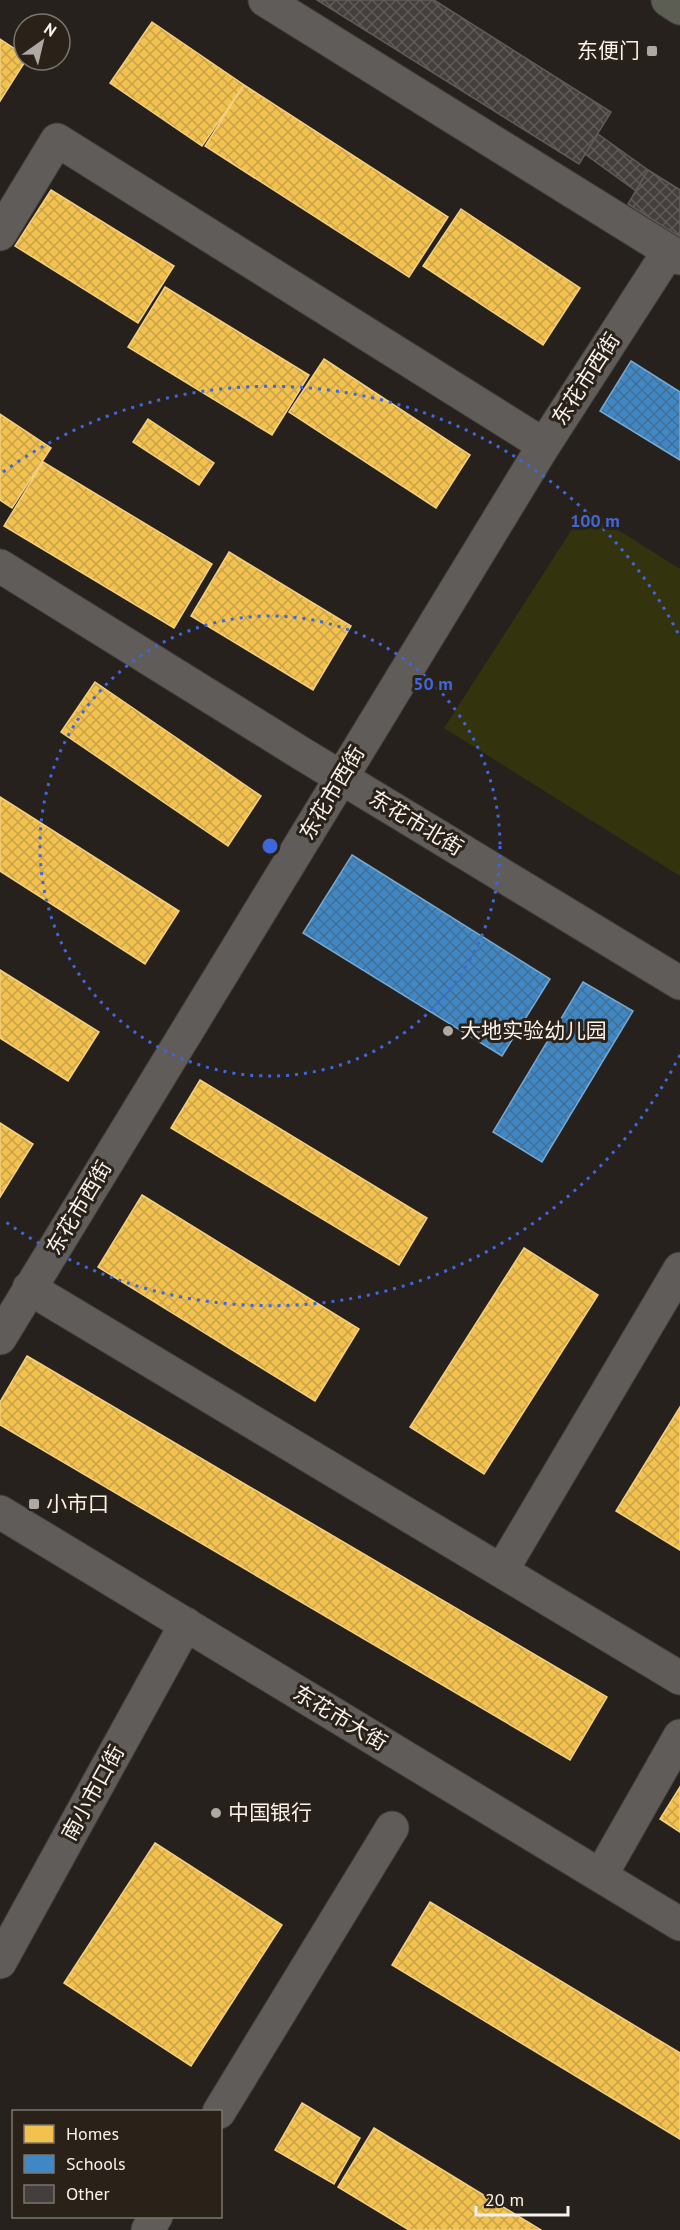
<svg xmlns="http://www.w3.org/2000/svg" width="680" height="2230" font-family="'PT Sans','Noto Sans SC',sans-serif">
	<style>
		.grass { fill: #33330d }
		.homes { fill: url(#homes-cross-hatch); stroke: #f4d07e; stroke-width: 1.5 }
		.schools { fill: url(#schools-cross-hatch); stroke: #76a8d1; stroke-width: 1.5 }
		.building { fill: url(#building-cross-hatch); stroke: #605b59; stroke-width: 1.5 }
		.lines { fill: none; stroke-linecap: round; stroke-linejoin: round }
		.minor-casing { stroke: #413d39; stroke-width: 35 }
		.tertiary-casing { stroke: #413d39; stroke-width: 35 }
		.primary-casing { stroke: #413d39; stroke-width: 35 }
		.minor { stroke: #605c59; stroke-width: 33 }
		.tertiary { stroke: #605c59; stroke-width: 33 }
		.primary { stroke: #5c5e54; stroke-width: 33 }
		.ring { fill: none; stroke: #3e67db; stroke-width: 3; stroke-dasharray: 3 6 }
		.poi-dot { fill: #aea9a4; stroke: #2a2119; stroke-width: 2 }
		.labels { text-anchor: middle; stroke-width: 6; stroke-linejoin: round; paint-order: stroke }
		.poi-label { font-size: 21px; fill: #f8f2ed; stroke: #2a2119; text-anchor: start }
		.street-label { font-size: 21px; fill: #f8f2ed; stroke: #2a2119 }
		.centre { fill: #3e67db; stroke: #2a2119; stroke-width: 3 }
		.ring-label { font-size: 18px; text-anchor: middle; font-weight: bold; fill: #3e67db; stroke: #2a2119; stroke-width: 6; stroke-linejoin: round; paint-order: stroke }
	</style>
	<defs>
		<pattern id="homes-cross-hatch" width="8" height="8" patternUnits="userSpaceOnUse" patternTransform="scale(1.5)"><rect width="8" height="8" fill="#f2c14e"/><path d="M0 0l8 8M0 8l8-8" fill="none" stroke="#c8a34c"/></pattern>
		<pattern id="schools-cross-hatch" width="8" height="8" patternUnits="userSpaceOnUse" patternTransform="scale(1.5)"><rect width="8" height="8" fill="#3f88c5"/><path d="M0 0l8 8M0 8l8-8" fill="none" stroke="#436f93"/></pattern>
		<pattern id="building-cross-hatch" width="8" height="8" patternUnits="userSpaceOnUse" patternTransform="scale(1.5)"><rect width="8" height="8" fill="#443f3d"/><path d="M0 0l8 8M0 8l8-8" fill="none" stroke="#605b59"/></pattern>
	</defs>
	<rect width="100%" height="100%" fill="#26211d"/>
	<!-- grass -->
	<path class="grass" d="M 585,509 L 680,569 L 680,876 L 444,728 Z"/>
	<!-- homes -->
	<path class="homes" d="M 152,22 L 244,85 L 202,146 L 110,83 Z
		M 0,39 L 24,55 L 24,60 L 26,60 L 0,101 Z
		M 244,85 L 448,217 L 409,277 L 205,146 Z
		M 51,190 L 174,266 L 138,323 L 15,246 Z
		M 461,209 L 580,288 L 543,345 L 423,266 Z
		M 165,287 L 309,375 L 272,435 L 128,347 Z
		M 324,359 L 470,455 L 436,508 L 289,412 Z
		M 0,414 L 51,448 L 12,508 L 0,500 Z
		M 148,419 L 214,463 L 199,485 L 133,442 Z
		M 43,462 L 212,564 L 174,628 L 4,526 Z
		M 229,552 L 351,626 L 313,690 L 191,616 Z
		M 95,682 L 261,796 L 228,846 L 61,732 Z
		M 0,797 L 179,911 L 145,964 L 0,871 Z
		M 0,970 L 99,1032 L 68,1081 L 0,1038 Z
		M 200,1080 L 427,1218 L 399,1265 L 171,1128 Z
		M 0,1123 L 33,1144 L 0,1197 Z
		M 142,1195 L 359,1329 L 315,1401 L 98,1267 Z
		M 524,1248 L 598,1295 L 484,1474 L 410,1427 Z
		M 27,1356 L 607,1697 L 570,1760 L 0,1425 L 0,1402 Z
		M 680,1407 L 680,1550 L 616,1511 Z
		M 680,1787 L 680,1832 L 660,1819 Z
		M 155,1843 L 282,1925 L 191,2066 L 64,1983 Z
		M 430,1902 L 680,2053 L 680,2139 L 392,1965 Z
		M 302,2103 L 360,2138 L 334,2184 L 275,2150 Z
		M 374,2128 L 541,2230 L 409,2230 L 338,2187 Z"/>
	<!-- schools -->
	<path class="schools" d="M 631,361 L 680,392 L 680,460 L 600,411 Z
		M 352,855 L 550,979 L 502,1056 L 303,933 Z
		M 583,982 L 633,1011 L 542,1162 L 493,1132 Z"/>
	<!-- building -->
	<path class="building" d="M 317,0 L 434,0 L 611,112 L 579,164 Z
		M 598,134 L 648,170 L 636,191 L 585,154 Z
		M 648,170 L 680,190 L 680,237 L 628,204 Z"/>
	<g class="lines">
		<defs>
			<path id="minor" d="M 265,0 L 680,258
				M 0,234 L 57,140 L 544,445
				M 0,566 L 304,755 L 680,983
				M 29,1288 L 680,1678
				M 0,1338 L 544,445 L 669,251
				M 502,1570 L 680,1269
				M 601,1875 L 680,1736
				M 219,2112 L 392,1828
				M 148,2230 L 156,2216"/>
			<path id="tertiary" d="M 0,1512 L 680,1924
				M 0,1962 L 186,1624"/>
			<path id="primary" d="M 668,0 L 680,8"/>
		</defs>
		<!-- minor casing -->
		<use href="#minor" class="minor-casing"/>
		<!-- tertiary casing -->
		<use href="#tertiary" class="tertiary-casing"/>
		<!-- primary casing -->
		<use href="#primary" class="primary-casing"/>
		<!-- minor -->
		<use href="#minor" class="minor"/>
		<!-- tertiary -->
		<use href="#tertiary" class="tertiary"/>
		<!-- primary -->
		<use href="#primary" class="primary"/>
	</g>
	<!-- distance rings -->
	<g class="ring">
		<circle cx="270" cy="846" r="230"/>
		<path d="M680 1055A460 460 0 0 1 3 1220M3 472A460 460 0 0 1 680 637"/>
	</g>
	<!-- markers -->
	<g class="poi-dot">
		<rect x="646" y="45" width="12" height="12" rx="3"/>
		<circle cx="448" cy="1031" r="6"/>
		<rect x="28" y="1498" width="12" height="12" rx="3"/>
		<circle cx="216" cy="1813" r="6"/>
	</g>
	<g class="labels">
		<!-- poi labels -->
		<g class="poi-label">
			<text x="640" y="58" text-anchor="end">东便门</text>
			<text x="460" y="1038">大地实验幼儿园</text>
			<text x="46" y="1511">小市口</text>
			<text x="228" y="1820">中国银行</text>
		</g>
		<!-- street labels -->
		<g class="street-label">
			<text transform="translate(586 379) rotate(-57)" y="7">东花市西街</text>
			<text transform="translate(332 793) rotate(-59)" y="7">东花市西街</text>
			<text transform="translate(416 823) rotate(31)" y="7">东花市北街</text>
			<text transform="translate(79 1208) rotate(-59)" y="7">东花市西街</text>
			<text transform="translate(340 1718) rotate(31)" y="7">东花市大街</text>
			<text transform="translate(93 1793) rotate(-61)" y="7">南小市口街</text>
		</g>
	</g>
	<circle cx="270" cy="846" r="9" class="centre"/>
	<g class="ring-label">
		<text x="595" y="527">100 m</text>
		<text x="433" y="690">50 m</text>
	</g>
	<!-- legend -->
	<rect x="12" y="2110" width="210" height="108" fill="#2a2119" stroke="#7c756e" stroke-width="1.5"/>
	<rect x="24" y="2125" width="30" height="18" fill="#f2c14e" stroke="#7c756e" stroke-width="1.5"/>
	<text x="66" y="2140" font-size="18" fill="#f8f2ed">Homes</text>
	<rect x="24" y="2155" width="30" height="18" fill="#3f88c5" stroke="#7c756e" stroke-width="1.5"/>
	<text x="66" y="2170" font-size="18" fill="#f8f2ed">Schools</text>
	<rect x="24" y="2185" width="30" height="18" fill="#443f3d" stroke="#7c756e" stroke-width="1.5"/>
	<text x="66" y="2200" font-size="18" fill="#f8f2ed">Other</text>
	<!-- north arrow -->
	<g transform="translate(42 42) rotate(34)"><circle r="28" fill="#2a2119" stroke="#7c756e" stroke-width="1.5"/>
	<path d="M0-4.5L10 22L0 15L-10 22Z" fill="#aea9a4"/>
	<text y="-9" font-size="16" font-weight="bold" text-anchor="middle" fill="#f8f2ed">N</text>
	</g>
	<!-- scale -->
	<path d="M476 2206v9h92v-9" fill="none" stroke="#f8f2ed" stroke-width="3"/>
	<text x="485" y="2206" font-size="18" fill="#f8f2ed" stroke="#2a2119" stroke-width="4.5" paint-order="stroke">20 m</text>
</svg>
